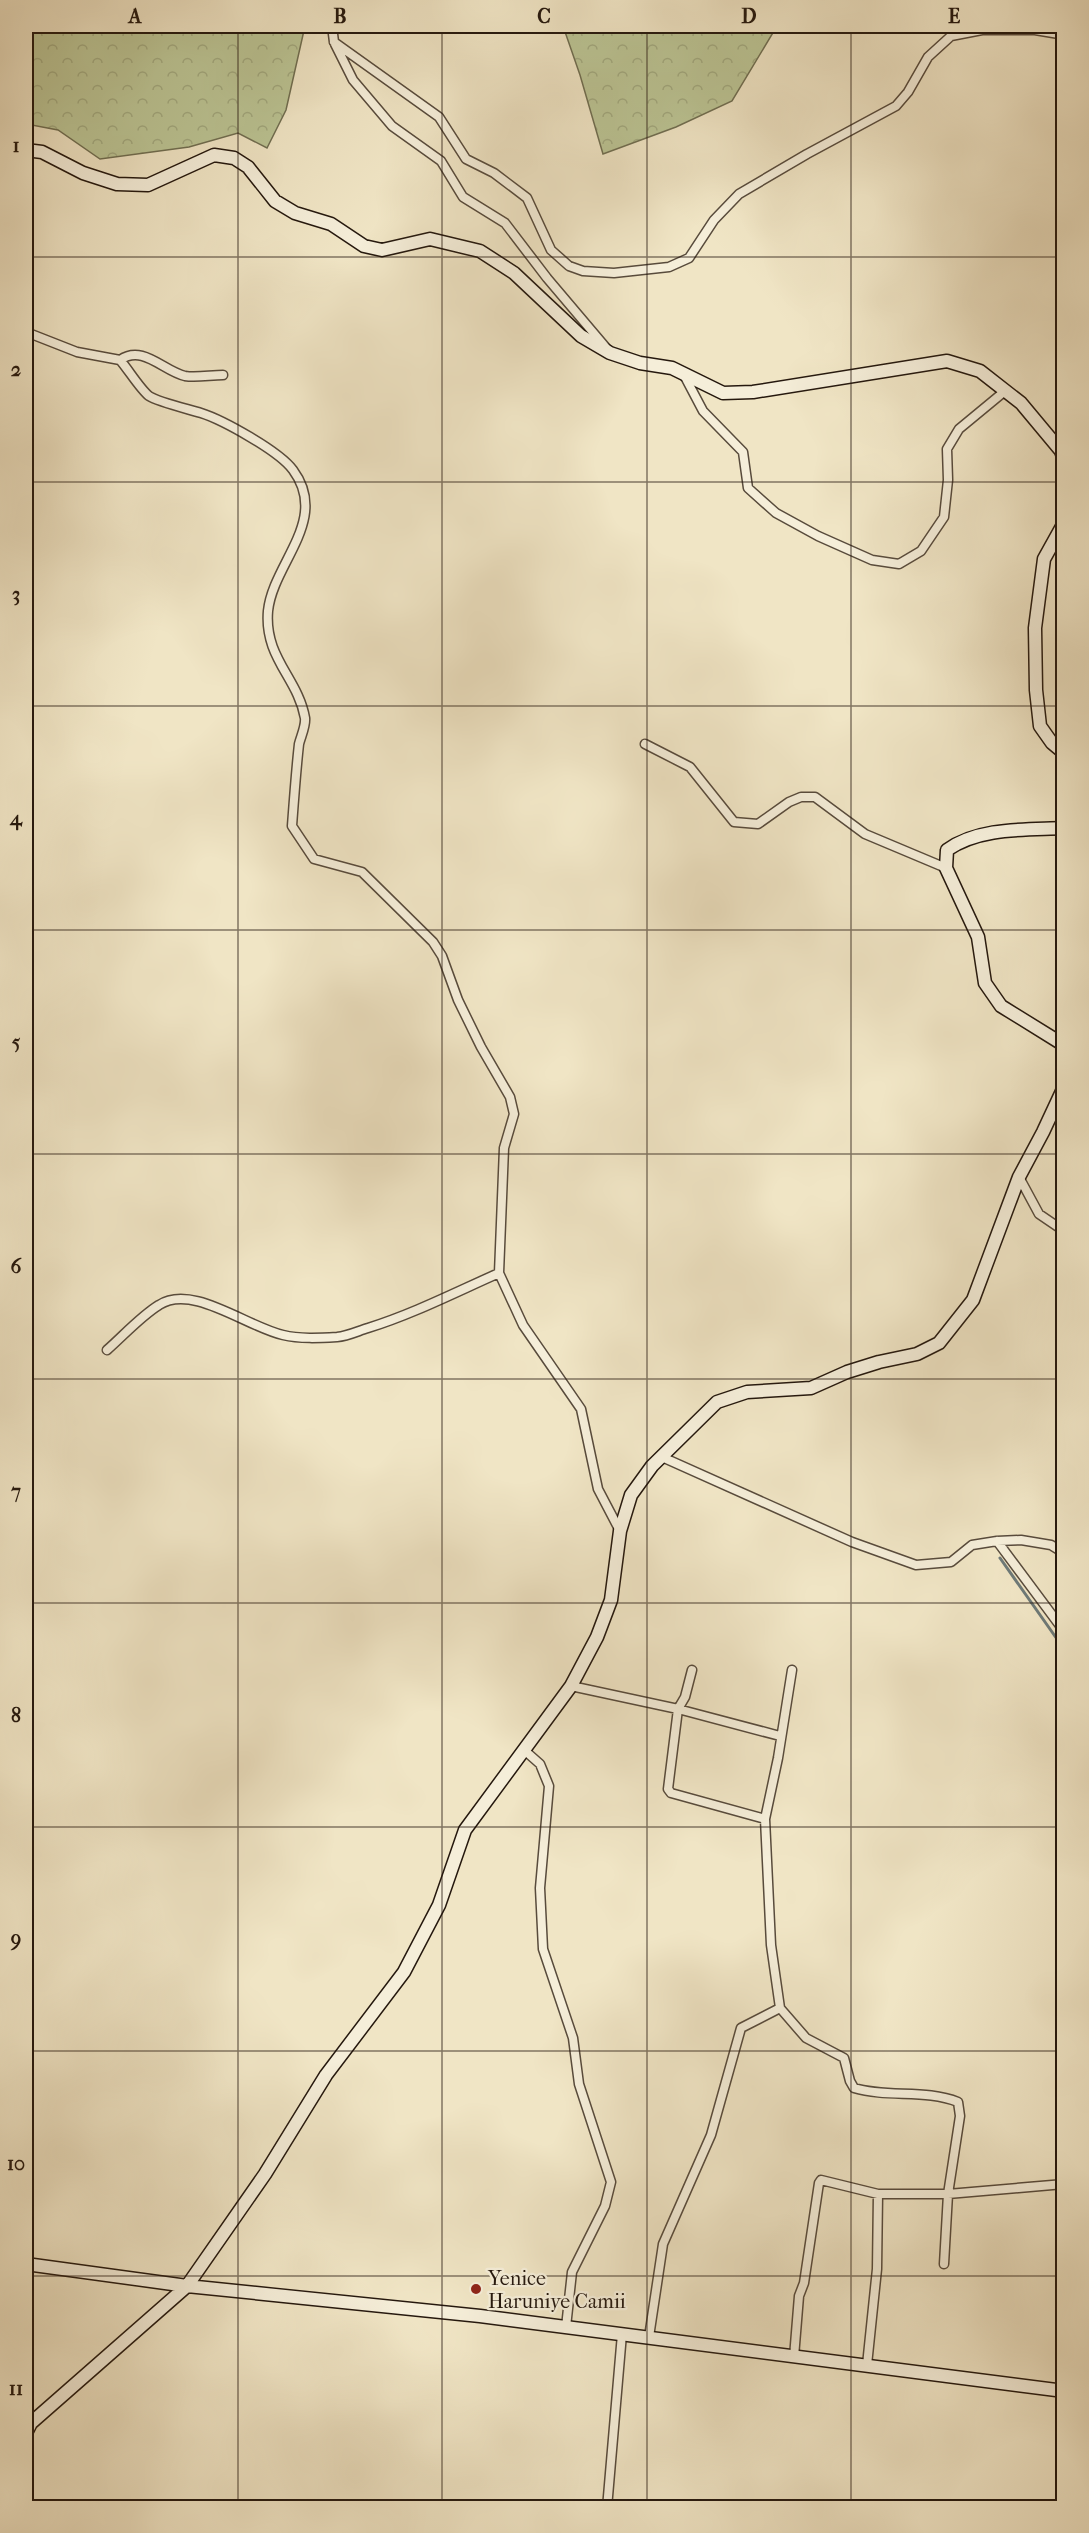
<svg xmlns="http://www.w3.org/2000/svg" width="1089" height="2533" font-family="'IM FELL French Canon',serif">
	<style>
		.forest { fill: url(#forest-crowns); stroke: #706e51; stroke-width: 1.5 }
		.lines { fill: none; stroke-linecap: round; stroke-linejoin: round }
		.stream { stroke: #6e7a78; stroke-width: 3 }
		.street-casing { stroke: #584b3c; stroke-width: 11 }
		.secondary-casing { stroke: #25180e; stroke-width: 15 }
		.street { stroke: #f5eed9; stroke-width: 8 }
		.secondary { stroke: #f5eed9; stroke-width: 12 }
		.grid { fill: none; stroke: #25180e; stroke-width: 1.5; stroke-opacity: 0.55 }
		.poi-dot { fill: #8f2418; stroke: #f5eed9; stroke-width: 2 }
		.labels { text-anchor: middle; stroke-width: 4.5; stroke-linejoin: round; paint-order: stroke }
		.poi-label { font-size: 20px; fill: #25180e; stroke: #f5eed9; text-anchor: start }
		.neatline { fill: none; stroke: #25180e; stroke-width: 2 }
		.grid-label { font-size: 20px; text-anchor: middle; font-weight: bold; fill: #25180e }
	</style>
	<defs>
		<pattern id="forest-crowns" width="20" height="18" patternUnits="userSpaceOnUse" patternTransform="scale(1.5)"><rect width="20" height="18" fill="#bbc494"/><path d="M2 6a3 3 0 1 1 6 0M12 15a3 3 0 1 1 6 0" fill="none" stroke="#a1a87e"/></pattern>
	</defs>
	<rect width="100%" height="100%" fill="#f0e5c5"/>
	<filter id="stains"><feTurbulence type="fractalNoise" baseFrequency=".00333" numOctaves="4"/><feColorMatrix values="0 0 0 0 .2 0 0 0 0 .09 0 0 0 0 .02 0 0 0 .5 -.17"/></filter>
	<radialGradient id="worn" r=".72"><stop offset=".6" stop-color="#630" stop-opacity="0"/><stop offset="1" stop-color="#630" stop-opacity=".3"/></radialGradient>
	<!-- forest -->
	<path class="forest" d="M 26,26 L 305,26 L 286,110 L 267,148 L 238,133 L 189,147 L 100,159 L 58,130 L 26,124 Z
		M 563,26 L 777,26 L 732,101 L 676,127 L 603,154 L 580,75 Z"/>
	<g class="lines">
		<!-- stream -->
		<path class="stream" d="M 1000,1558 L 1064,1649"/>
		<defs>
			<path id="street" d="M 332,26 L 334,42 L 353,80 L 392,126 L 441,161 L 463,197 L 505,223 L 547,278 L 608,350
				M 334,42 L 439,117 L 466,159 L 494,173 L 527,198 L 551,250 L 569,266 L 583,271 L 614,273 L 669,267 L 689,258 L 714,220 L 739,194 L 807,154 L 896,106 L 908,92 L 928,57 L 951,36 L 982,30 L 1035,30 L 1059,34 L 1064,49
				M 26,332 L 77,352 L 120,360 C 128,369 140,389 149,396 C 158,402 188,409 201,413 C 223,420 279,451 293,470 C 330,520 273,563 268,611 C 264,658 298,678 305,718 C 306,726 301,736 299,744 C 296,771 294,799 292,826 L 314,859 L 362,872 L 433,942 L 442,956 L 458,1000 L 481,1047 L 510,1097 L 514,1114 L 504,1148 L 499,1273 L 523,1325 L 581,1409 L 598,1489 L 620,1531
				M 120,360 C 143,344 163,371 185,376 C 196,378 211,375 223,375
				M 684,375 L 703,411 L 743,452 L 748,488 L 776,513 L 818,536 L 872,560 L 899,564 L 921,551 L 944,517 L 948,480 L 947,449 L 959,429 L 1005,391
				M 645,744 L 690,767 L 734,822 L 758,824 L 789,802 L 801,797 L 815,797 L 865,834 L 946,868
				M 1019,1177 L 1039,1214 L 1064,1231
				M 107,1350 C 123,1336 141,1316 159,1305 C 192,1283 247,1327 283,1335 C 300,1339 319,1338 337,1337 C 348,1336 358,1331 368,1328 C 413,1314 456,1292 499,1273
				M 662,1457 L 852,1542 L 916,1565 L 951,1562 L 972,1545 L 997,1541 L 1021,1540 L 1051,1545 L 1064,1553
				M 997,1541 L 1064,1631
				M 692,1670 L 685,1697 L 678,1709 L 668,1789 L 671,1793 L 765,1819
				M 792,1670 L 778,1758 L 765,1819 L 771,1945 L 780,2008 L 806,2038 L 844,2058 L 850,2081 L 854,2088 C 888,2098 926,2089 958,2102 L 960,2116 L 948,2194 L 944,2264
				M 571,1686 L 678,1709 L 780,1736
				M 523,1749 L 540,1764 L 549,1786 L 540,1888 L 543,1949 L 573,2038 L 579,2084 L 611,2182 L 605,2206 L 572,2272 L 566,2327
				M 649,2337 L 663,2244 L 711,2135 L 741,2028 L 780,2008
				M 794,2357 L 799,2296 L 804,2283 L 819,2183 L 821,2180 L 878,2194 L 948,2194 L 1064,2184
				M 867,2365 L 877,2269 L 878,2194
				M 607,2508 L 622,2334"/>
			<path id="secondary" d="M 26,150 L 42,152 L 83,173 L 117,184 L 148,185 L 214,155 L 234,158 L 248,167 L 275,201 L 295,213 L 331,224 L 364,246 L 382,250 L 430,239 L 480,251 L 514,273 L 581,336 L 610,353 L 640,363 L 672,368 L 723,393 L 753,392 L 947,361 L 980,371 L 1021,403 L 1061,451 L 1064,460
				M 1064,523 L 1044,559 L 1035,628 L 1036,690 L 1040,726 L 1052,743 L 1064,753
				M 1064,828 C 1026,830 979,827 947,850 L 946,868 L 978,937 L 985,983 L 1001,1006 L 1064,1045
				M 26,2264 L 187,2286 L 480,2316 L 1064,2391
				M 26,2433 L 31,2423 L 187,2286 L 265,2174 L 326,2075 L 404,1972 L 439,1905 L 465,1830 L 571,1686 L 597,1637 L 611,1600 L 620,1531 L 631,1495 L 652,1466 L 717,1402 L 747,1392 L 811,1388 L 847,1372 L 879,1362 L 917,1354 L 939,1343 L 973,1300 L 1019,1177 L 1043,1132 L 1064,1087"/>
		</defs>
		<!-- street casing -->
		<use href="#street" class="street-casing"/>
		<!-- secondary casing -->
		<use href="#secondary" class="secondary-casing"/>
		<!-- street -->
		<use href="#street" class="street"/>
		<!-- secondary -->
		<use href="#secondary" class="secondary"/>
	</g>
	<!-- grid -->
	<path class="grid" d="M 238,26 L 238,2508M 442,26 L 442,2508M 647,26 L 647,2508M 851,26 L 851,2508M 26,257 L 1064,257M 26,482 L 1064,482M 26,706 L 1064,706M 26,930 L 1064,930M 26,1154 L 1064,1154M 26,1379 L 1064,1379M 26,1603 L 1064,1603M 26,1827 L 1064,1827M 26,2051 L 1064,2051M 26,2276 L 1064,2276"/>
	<!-- markers -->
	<circle class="poi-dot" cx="476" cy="2289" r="6"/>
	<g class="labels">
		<!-- poi labels -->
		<g class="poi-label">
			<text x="488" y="2285">Yenice<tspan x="488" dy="23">Haruniye Camii</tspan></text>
		</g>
	</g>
	<!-- margin -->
	<rect width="1089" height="2533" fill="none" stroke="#f0e5c5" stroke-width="66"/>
	<rect x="33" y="33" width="1023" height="2467" class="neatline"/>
	<g class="grid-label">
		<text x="135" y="23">A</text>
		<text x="340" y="23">B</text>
		<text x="544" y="23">C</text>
		<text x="749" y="23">D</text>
		<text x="954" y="23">E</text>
		<text x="16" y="152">1</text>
		<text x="16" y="376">2</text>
		<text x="16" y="601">3</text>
		<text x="16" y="825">4</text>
		<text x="16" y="1049">5</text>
		<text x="16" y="1273">6</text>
		<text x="16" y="1498">7</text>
		<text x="16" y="1722">8</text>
		<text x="16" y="1946">9</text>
		<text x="16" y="2170">10</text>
		<text x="16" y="2395">11</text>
	</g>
	<rect width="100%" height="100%" filter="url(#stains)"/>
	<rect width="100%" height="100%" fill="url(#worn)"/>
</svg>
